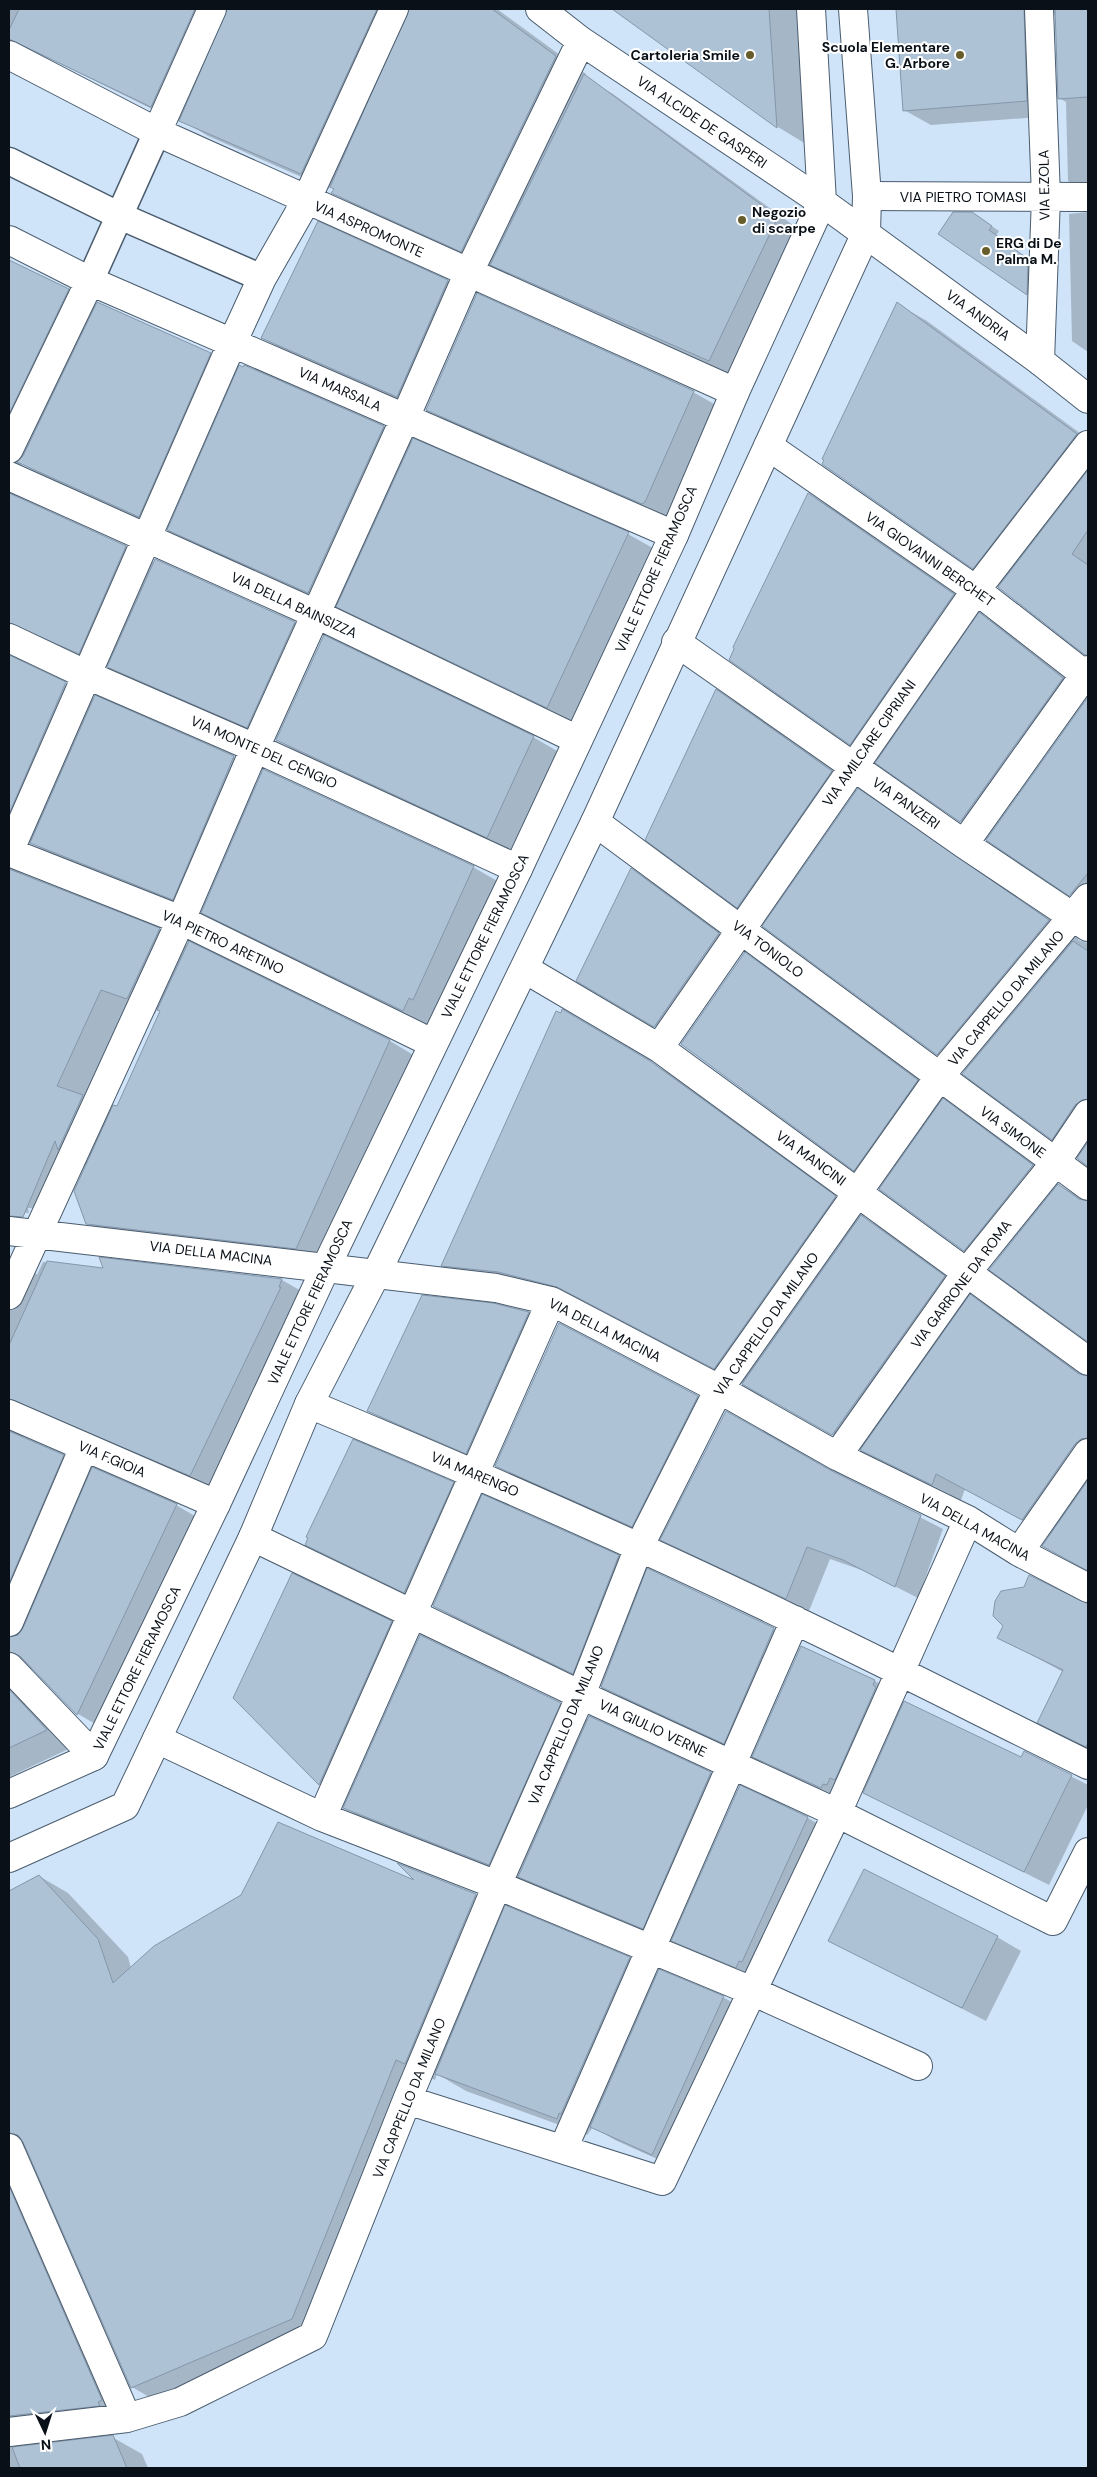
<svg xmlns="http://www.w3.org/2000/svg" width="1097" height="2477" font-family="'DM Sans',sans-serif">
	<style>
		.shadow { fill: #0003; fill-rule: evenodd }
		.building { fill: #aec2d6; stroke: #8497aa }
		.lines { fill: none; stroke-linecap: round; stroke-linejoin: round }
		.pedestrian-casing { stroke: #4a5c6e; stroke-width: 29 }
		.minor-casing { stroke: #4a5c6e; stroke-width: 30 }
		.secondary-casing { stroke: #4a5c6e; stroke-width: 30 }
		.pedestrian { stroke: #fff; stroke-width: 26 }
		.minor { stroke: #fff; stroke-width: 28 }
		.secondary { stroke: #fff; stroke-width: 28 }
		.poi-dot { fill: #665d2a; stroke: #fff; stroke-width: 2 }
		.labels { text-anchor: middle; stroke-width: 4; stroke-linejoin: round; paint-order: stroke }
		.poi-label { font-size: 14px; font-weight: bold; fill: #091017; stroke: #fff; text-anchor: end }
		.street-label { font-size: 14px; fill: #091017; stroke: #fff }
	</style>
	<rect width="100%" height="100%" fill="#cfe4f9"/>
	<!-- shadow -->
	<path class="shadow" d="M 9,9 L 402,9 L 342,143 L 349,147 L 361,122 L 429,9 L 497,9 L 586,74 L 585,78 L 613,94 L 808,236 L 740,378 L 522,282 L 493,265 L 492,268 L 363,210 L 333,193 L 335,189 L 330,186 L 329,189 L 208,136 L 180,119 L 178,122 L 45,56 L 9,48 Z
		M 614,9 L 797,9 L 806,144 L 778,127 Z
		M 897,9 L 1088,9 L 1088,192 L 1068,181 L 1066,102 L 1059,98 L 1056,13 L 1052,18 L 1053,116 L 931,125 L 904,110 Z
		M 1088,212 L 1088,352 L 1072,341 L 1069,214 Z
		M 980,218 L 999,231 L 996,236 L 1036,265 L 1035,298 L 939,234 Z
		M 318,223 L 448,281 L 472,295 L 421,410 L 287,352 L 263,338 Z
		M 9,261 L 58,284 L 96,307 L 210,354 L 234,368 L 163,530 L 42,476 L 21,463 L 21,495 L 23,501 L 126,547 L 154,563 L 155,560 L 295,623 L 319,637 L 271,740 L 133,680 L 108,666 L 106,668 L 20,655 L 23,663 L 94,700 L 95,697 L 234,757 L 258,771 L 197,913 L 55,857 L 30,842 L 20,870 L 23,875 L 159,930 L 188,946 L 189,943 L 390,1041 L 420,1059 L 326,1266 L 118,1241 L 87,1223 L 87,1166 L 80,1162 L 60,1210 L 28,1208 L 29,1213 L 9,1211 ZM 129,1005 L 155,1014 L 157,1009 L 162,1011 L 117,1108 L 111,1113 L 86,1098 Z
		M 897,304 L 927,321 L 1088,439 L 1088,655 L 1002,584 L 973,568 Z
		M 244,367 L 384,427 L 412,443 L 628,534 L 658,551 L 578,724 L 368,623 L 340,607 L 339,610 L 199,547 L 169,529 Z
		M 693,392 L 723,409 L 673,521 L 457,427 L 427,409 Z
		M 809,494 L 839,512 L 984,612 L 982,615 L 1004,628 L 1087,692 L 985,835 L 961,821 L 877,762 L 879,760 L 850,744 Z
		M 716,691 L 740,704 L 855,785 L 762,920 L 738,907 Z
		M 1088,699 L 1088,905 L 988,840 Z
		M 533,737 L 564,755 L 518,854 L 307,757 L 277,740 Z
		M 858,790 L 888,808 L 1079,938 L 1078,940 L 1088,943 L 1088,1166 L 1079,1158 L 1080,1155 L 1052,1139 L 966,1071 L 938,1054 Z
		M 473,867 L 504,885 L 434,1028 L 233,929 L 203,912 Z
		M 632,870 L 656,884 L 743,948 L 679,1040 L 578,981 Z
		M 745,954 L 769,967 L 941,1095 L 878,1184 L 854,1170 Z
		M 563,1011 L 681,1080 L 865,1215 L 863,1217 L 885,1230 L 968,1291 L 857,1448 L 745,1385 L 589,1303 L 529,1289 L 473,1283 L 442,1265 Z
		M 943,1100 L 967,1114 L 1056,1180 L 989,1264 L 965,1250 Z
		M 1059,1185 L 1088,1202 L 1088,1340 L 991,1269 Z
		M 9,1255 L 34,1270 L 37,1275 L 43,1262 L 105,1269 L 101,1259 L 282,1280 L 310,1296 L 219,1491 L 22,1433 L 24,1439 L 63,1456 L 92,1472 L 93,1469 L 176,1505 L 205,1522 L 106,1730 L 78,1714 L 34,1668 L 26,1672 L 75,1746 L 9,1777 L 9,1625 L 21,1632 L 22,1630 L 9,1623 Z
		M 971,1296 L 999,1312 L 1088,1378 L 1088,1571 L 1072,1562 L 1051,1536 L 965,1489 L 961,1500 L 862,1450 Z
		M 493,1305 L 529,1313 L 552,1327 L 491,1466 L 392,1424 L 368,1411 Z
		M 698,1397 L 721,1411 L 656,1540 L 520,1479 L 497,1465 Z
		M 830,1471 L 943,1529 L 918,1598 L 867,1572 L 830,1559 L 809,1611 L 684,1552 L 662,1539 Z
		M 453,1483 L 477,1497 L 429,1605 L 307,1544 Z
		M 618,1556 L 642,1570 L 597,1686 L 458,1620 L 434,1606 Z
		M 1001,1593 L 1088,1605 L 1088,1749 L 1039,1722 L 1063,1672 L 999,1637 L 1004,1625 L 994,1615 L 994,1605 Z
		M 391,1622 L 415,1636 L 344,1797 L 320,1784 L 235,1698 Z
		M 773,1629 L 797,1643 L 748,1756 L 626,1700 L 602,1686 Z
		M 801,1648 L 875,1681 L 899,1695 L 846,1801 L 778,1770 L 754,1756 Z
		M 560,1704 L 588,1720 L 590,1718 L 711,1773 L 735,1787 L 667,1941 L 543,1890 L 521,1877 L 519,1881 L 375,1825 L 345,1808 Z
		M 1024,1752 L 1088,1785 L 1088,1805 L 1049,1885 L 864,1793 L 1021,1759 Z
		M 740,1787 L 808,1818 L 832,1832 L 761,1980 L 697,1954 L 673,1940 Z
		M 402,1866 L 476,1895 L 504,1911 L 506,1907 L 629,1958 L 658,1975 L 723,1997 L 747,2011 L 677,2168 L 615,2140 L 593,2127 L 587,2135 L 466,2091 L 437,2074 L 435,2080 L 425,2076 L 322,2335 L 161,2404 L 132,2387 L 29,2152 L 25,2156 L 131,2417 L 24,2442 L 23,2447 L 112,2437 L 142,2454 L 148,2468 L 9,2468 L 9,1892 L 39,1876 L 68,1893 L 128,1957 L 131,1968 L 420,1884 Z
		M 997,1937 L 1021,1951 L 986,2021 L 830,1941 Z"/>
	<!-- building -->
	<path class="building" d="M 19,9 L 195,9 L 151,107 L 9,39 L 9,30 Z
		M 227,9 L 377,9 L 301,174 L 179,121 Z
		M 409,9 L 492,9 L 556,56 L 461,252 L 331,193 L 334,189 L 330,187 Z
		M 612,9 L 769,9 L 777,128 Z
		M 896,9 L 1024,9 L 1027,101 L 903,111 Z
		M 1055,9 L 1088,9 L 1088,97 L 1058,99 Z
		M 584,74 L 778,217 L 709,361 L 490,265 Z
		M 953,212 L 972,212 L 992,226 L 989,230 L 1028,259 L 1027,295 L 938,234 Z
		M 318,221 L 448,280 L 397,397 L 261,338 Z
		M 9,260 L 69,289 L 9,414 Z
		M 477,293 L 694,391 L 645,502 L 642,504 L 426,410 Z
		M 97,302 L 211,353 L 139,517 L 17,462 L 23,456 Z
		M 897,302 L 1077,434 L 973,569 L 822,464 L 824,460 L 822,459 Z
		M 239,365 L 243,367 L 244,365 L 384,426 L 308,593 L 167,530 Z
		M 413,438 L 629,532 L 547,708 L 336,607 Z
		M 1088,470 L 1088,530 L 1072,554 L 1088,565 L 1088,655 L 1085,655 L 998,587 Z
		M 9,493 L 126,546 L 79,654 L 9,623 Z
		M 808,493 L 954,594 L 850,745 L 729,660 L 734,649 L 733,647 Z
		M 155,559 L 295,622 L 247,728 L 107,667 Z
		M 979,612 L 1063,678 L 960,822 L 875,763 Z
		M 324,635 L 534,736 L 487,838 L 276,740 Z
		M 9,655 L 66,682 L 9,814 Z
		M 716,689 L 832,771 L 737,908 L 645,840 Z
		M 95,695 L 234,756 L 173,900 L 30,843 Z
		M 1088,697 L 1088,873 L 1069,896 L 986,840 Z
		M 263,769 L 474,866 L 413,1000 L 409,998 L 403,1011 L 201,913 Z
		M 858,788 L 1049,920 L 937,1055 L 762,926 Z
		M 631,868 L 719,933 L 654,1027 L 576,981 Z
		M 9,869 L 160,928 L 127,999 L 101,990 L 57,1086 L 83,1095 L 58,1150 L 55,1141 L 23,1217 L 9,1216 Z
		M 189,941 L 390,1040 L 296,1249 L 86,1224 L 74,1191 L 113,1105 L 117,1106 L 160,1011 L 157,1010 Z
		M 1073,941 L 1088,951 L 1088,1099 L 1082,1100 L 1075,1105 L 1052,1140 L 962,1074 Z
		M 745,952 L 918,1080 L 854,1171 L 681,1044 Z
		M 562,1009 L 650,1061 L 836,1196 L 714,1369 L 557,1287 L 498,1272 L 441,1266 L 556,1011 L 561,1013 Z
		M 943,1098 L 1033,1165 L 964,1251 L 879,1189 Z
		M 1088,1142 L 1088,1167 L 1077,1158 Z
		M 1058,1184 L 1079,1199 L 1088,1201 L 1088,1342 L 989,1270 Z
		M 861,1215 L 945,1276 L 832,1435 L 742,1384 Z
		M 99,1257 L 282,1279 L 279,1287 L 281,1287 L 190,1476 L 9,1399 L 9,1345 L 47,1261 L 103,1268 Z
		M 970,1294 L 1079,1374 L 1088,1376 L 1088,1438 L 1081,1439 L 1075,1444 L 1022,1520 L 936,1474 L 932,1485 L 860,1450 Z
		M 422,1295 L 493,1303 L 529,1312 L 466,1454 L 367,1411 Z
		M 559,1323 L 698,1396 L 632,1527 L 495,1466 Z
		M 726,1411 L 830,1470 L 921,1515 L 895,1587 L 843,1560 L 807,1547 L 786,1599 L 660,1540 Z
		M 9,1431 L 64,1455 L 9,1583 Z
		M 353,1439 L 454,1482 L 404,1593 L 305,1545 L 308,1538 L 306,1537 Z
		M 92,1467 L 177,1504 L 77,1715 L 20,1656 L 9,1652 L 9,1637 L 18,1635 L 23,1628 Z
		M 1088,1480 L 1088,1571 L 1042,1546 Z
		M 482,1494 L 619,1555 L 573,1674 L 433,1606 Z
		M 647,1568 L 774,1628 L 724,1744 L 601,1687 Z
		M 292,1573 L 392,1621 L 319,1785 L 233,1698 Z
		M 1029,1575 L 1088,1604 L 1088,1743 L 1086,1747 L 1037,1723 L 1063,1670 L 997,1638 L 1003,1626 L 993,1616 L 995,1601 L 1001,1591 L 1024,1587 Z
		M 420,1635 L 561,1703 L 489,1865 L 343,1808 Z
		M 801,1646 L 875,1680 L 873,1685 L 876,1687 L 835,1780 L 830,1778 L 827,1785 L 823,1784 L 821,1788 L 752,1757 Z
		M 9,1689 L 47,1730 L 9,1748 Z
		M 904,1701 L 1021,1757 L 1024,1751 L 1072,1775 L 1024,1872 L 863,1793 Z
		M 589,1716 L 711,1772 L 643,1929 L 518,1877 Z
		M 740,1785 L 808,1817 L 742,1962 L 739,1961 L 736,1968 L 671,1941 Z
		M 278,1822 L 414,1880 L 397,1863 L 476,1894 L 405,2064 L 396,2060 L 292,2319 L 131,2388 L 23,2142 L 18,2135 L 9,2133 L 9,1891 L 39,1875 L 98,1939 L 113,1983 L 154,1946 L 241,1895 Z
		M 864,1869 L 998,1936 L 962,2008 L 828,1941 Z
		M 505,1905 L 630,1957 L 561,2114 L 559,2113 L 557,2119 L 435,2074 Z
		M 659,1969 L 724,1996 L 652,2155 L 590,2127 Z
		M 9,2186 L 102,2400 L 98,2402 L 100,2406 L 9,2416 Z
		M 113,2435 L 127,2468 L 20,2468 L 12,2447 Z"/>
	<g class="lines">
		<defs>
			<path id="pedestrian" d="M 9,161 L 120,216 L 262,278
				M 90,281 L 157,132"/>
			<path id="minor" d="M 540,9 L 581,41 L 822,202
				M 1039,9 L 1046,197 L 1040,361
				M 9,55 L 157,132 L 735,392
				M 157,132 L 212,9
				M 867,196 L 1088,197
				M 9,240 L 90,281 L 674,535
				M 768,446 L 976,590 L 1088,677
				M 9,449 L 90,281
				M 9,476 L 316,614 L 578,740
				M 9,638 L 87,675 L 255,748 L 518,869
				M 676,642 L 964,844 L 1088,927
				M 595,822 L 1088,1186
				M 964,844 L 1088,670
				M 9,852 L 233,341 L 262,278 L 306,201 L 394,9
				M 9,852 L 181,920 L 432,1043
				M 525,969 L 659,1048 L 1088,1361
				M 659,1048 L 976,590 L 1088,445
				M 9,1231 L 496,1288 L 551,1301 L 719,1389 L 837,1456 L 968,1520 L 1019,1552 L 1088,1588
				M 9,1295 L 181,920 L 255,748 L 405,418 L 468,274 L 581,41
				M 309,1404 C 473,1472 635,1543 794,1620 C 893,1667 990,1717 1088,1765
				M 9,1414 L 216,1504
				M 837,1456 L 967,1272 L 1055,1163 L 1088,1114
				M 253,1537 L 581,1695 L 837,1813 L 1053,1921 L 1088,1852
				M 1019,1552 L 1088,1453
				M 9,1622 L 84,1447
				M 9,1667 L 94,1756
				M 157,1739 L 322,1817 L 497,1885 L 752,1991 L 918,2066
				M 322,1817 L 551,1301
				M 407,2100 L 662,2181 L 837,1813 L 968,1520
				M 9,2148 L 127,2418
				M 563,2149 L 795,1620
				M 9,2432 L 127,2418 L 180,2402 L 313,2336 L 407,2100 L 497,1885 L 581,1695 L 639,1547 L 719,1389 L 939,1077 L 1088,898"/>
			<path id="secondary" d="M 822,202 L 1040,361 L 1088,399
				M 9,1794 L 94,1756 L 216,1504 L 326,1267 L 518,869 L 674,535 L 735,392 L 822,202 L 811,9
				M 9,1858 L 125,1806 L 253,1537 L 309,1404 L 376,1274 L 595,822 L 866,233 L 867,196 L 853,9"/>
		</defs>
		<!-- pedestrian casing -->
		<use href="#pedestrian" class="pedestrian-casing"/>
		<!-- minor casing -->
		<use href="#minor" class="minor-casing"/>
		<!-- secondary casing -->
		<use href="#secondary" class="secondary-casing"/>
		<!-- pedestrian -->
		<use href="#pedestrian" class="pedestrian"/>
		<!-- minor -->
		<use href="#minor" class="minor"/>
		<!-- secondary -->
		<use href="#secondary" class="secondary"/>
	</g>
	<!-- markers -->
	<g class="poi-dot">
		<circle cx="750" cy="55" r="5"/>
		<circle cx="960" cy="55" r="5"/>
		<circle cx="742" cy="220" r="5"/>
		<circle cx="986" cy="251" r="5"/>
	</g>
	<g class="labels">
		<!-- poi labels -->
		<g class="poi-label">
			<text x="950" y="52">Scuola Elementare<tspan x="950" dy="16">G. Arbore</tspan></text>
			<text x="740" y="60">Cartoleria Smile</text>
			<text x="752" y="217" text-anchor="start">Negozio<tspan x="752" dy="16">di scarpe</tspan></text>
			<text x="996" y="248" text-anchor="start">ERG di De<tspan x="996" dy="16">Palma M.</tspan></text>
		</g>
		<!-- street labels -->
		<g class="street-label">
			<text transform="translate(702 122) rotate(34)" y="5">VIA ALCIDE DE GASPERI</text>
			<text transform="translate(1044 185) rotate(-91)" y="5">VIA E.ZOLA</text>
			<text x="963" y="202">VIA PIETRO TOMASI</text>
			<text transform="translate(369 229) rotate(24)" y="5">VIA ASPROMONTE</text>
			<text transform="translate(978 315) rotate(36)" y="5">VIA ANDRIA</text>
			<text transform="translate(340 389) rotate(24)" y="5">VIA MARSALA</text>
			<text transform="translate(930 559) rotate(35)" y="5">VIA GIOVANNI BERCHET</text>
			<text transform="translate(656 569) rotate(-66)" y="5">VIALE ETTORE FIERAMOSCA</text>
			<text transform="translate(294 605) rotate(25)" y="5">VIA DELLA BAINSIZZA</text>
			<text transform="translate(869 743) rotate(-55)" y="5">VIA AMILCARE CIPRIANI</text>
			<text transform="translate(264 752) rotate(24)" y="5">VIA MONTE DEL CENGIO</text>
			<text transform="translate(906 803) rotate(35)" y="5">VIA PANZERI</text>
			<text transform="translate(485 936) rotate(-64)" y="5">VIALE ETTORE FIERAMOSCA</text>
			<text transform="translate(223 942) rotate(25)" y="5">VIA PIETRO ARETINO</text>
			<text transform="translate(768 949) rotate(37)" y="5">VIA TONIOLO</text>
			<text transform="translate(1006 998) rotate(-50)" y="5">VIA CAPPELLO DA MILANO</text>
			<text transform="translate(1013 1132) rotate(36)" y="5">VIA SIMONE</text>
			<text transform="translate(811 1158) rotate(36)" y="5">VIA MANCINI</text>
			<text transform="translate(211 1253) rotate(7)" y="5">VIA DELLA MACINA</text>
			<text transform="translate(961 1284) rotate(-53)" y="5">VIA GARRONE DA ROMA</text>
			<text transform="translate(310 1302) rotate(-65)" y="5">VIALE ETTORE FIERAMOSCA</text>
			<text transform="translate(766 1324) rotate(-55)" y="5">VIA CAPPELLO DA MILANO</text>
			<text transform="translate(605 1330) rotate(27)" y="5">VIA DELLA MACINA</text>
			<text transform="translate(112 1459) rotate(23)" y="5">VIA F.GIOIA</text>
			<text transform="translate(475 1474) rotate(23)" y="5">VIA MARENGO</text>
			<text transform="translate(975 1527) rotate(29)" y="5">VIA DELLA MACINA</text>
			<text transform="translate(137 1668) rotate(-64)" y="5">VIALE ETTORE FIERAMOSCA</text>
			<text transform="translate(566 1725) rotate(-67)" y="5">VIA CAPPELLO DA MILANO</text>
			<text transform="translate(653 1728) rotate(25)" y="5">VIA GIULIO VERNE</text>
			<text transform="translate(409 2098) rotate(-68)" y="5">VIA CAPPELLO DA MILANO</text>
		</g>
	</g>
	<!-- border -->
	<rect width="1097" height="2477" fill="none" stroke="#091017" stroke-width="20"/>
	<!-- north arrow -->
	<g transform="translate(45 2432) rotate(176)" stroke="#ffffff" stroke-width="4" paint-order="stroke">
	<path d="M0-4L9 19L0 12L-9 19Z" fill="#091017"/>
	<text y="-8" font-size="14" font-weight="bold" text-anchor="middle" fill="#091017">N</text>
	</g>
</svg>
